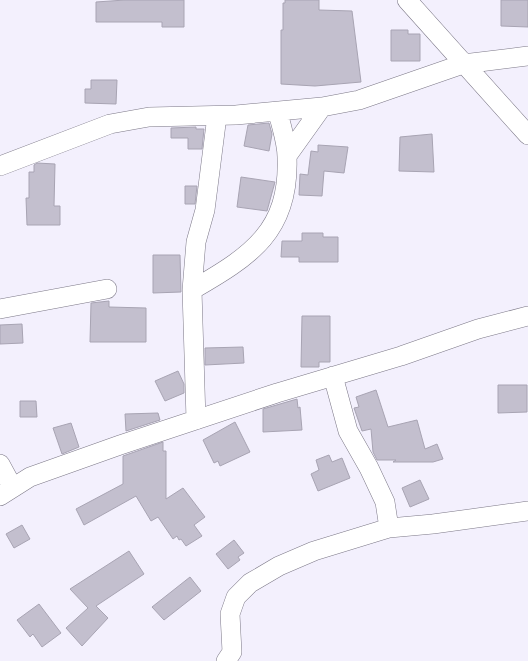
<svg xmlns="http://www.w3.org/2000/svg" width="528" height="661" font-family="Signika,sans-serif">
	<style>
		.building { fill: #c3bfce; stroke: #a8a4b3 }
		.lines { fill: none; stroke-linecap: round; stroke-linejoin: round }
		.street-casing { stroke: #7c7887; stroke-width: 20 }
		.street { stroke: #fff; stroke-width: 19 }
	</style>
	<rect width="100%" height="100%" fill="#f3f0fd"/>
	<!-- building -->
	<path class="building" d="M 125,0 L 184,0 L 184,27 L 162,27 L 162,22 L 96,22 L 96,2 Z
		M 285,0 L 319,0 L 319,10 L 352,11 L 361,82 L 315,86 L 281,84 L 281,30 L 283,30 L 283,3 L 285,3 Z
		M 501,0 L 528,0 L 528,27 L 501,26 Z
		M 391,30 L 408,30 L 408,34 L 420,34 L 420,61 L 391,61 Z
		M 91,80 L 117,80 L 116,104 L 85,103 L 85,89 L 91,89 Z
		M 269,123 L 272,134 L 269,151 L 244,146 L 248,125 Z
		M 196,127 L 196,129 L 204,129 L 202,149 L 188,149 L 188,138 L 171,138 L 171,128 Z
		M 432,134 L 434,172 L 399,171 L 400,137 Z
		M 318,145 L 348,147 L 344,173 L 324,171 L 322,196 L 299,195 L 300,174 L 308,175 L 311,151 L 318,152 Z
		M 37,163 L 55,164 L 54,206 L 60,206 L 60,225 L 27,225 L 26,198 L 29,198 L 29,172 L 34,172 L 34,165 Z
		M 241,177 L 275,182 L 267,211 L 237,207 Z
		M 185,186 L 197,186 L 195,204 L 185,204 Z
		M 302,233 L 323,233 L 323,237 L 338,237 L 338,262 L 299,262 L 299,257 L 281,257 L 282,241 L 302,241 Z
		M 153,255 L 180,255 L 181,292 L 153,293 Z
		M 109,301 L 109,307 L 146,308 L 146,342 L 90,342 L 91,303 Z
		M 302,316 L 330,316 L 330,362 L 319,362 L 319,367 L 301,367 Z
		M 22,324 L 23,343 L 0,344 L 0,325 Z
		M 243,347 L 244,363 L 205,365 L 205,348 Z
		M 178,371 L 184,384 L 184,393 L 165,401 L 155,381 Z
		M 498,385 L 527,385 L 527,412 L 498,413 Z
		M 376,390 L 388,427 L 417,420 L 425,449 L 437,444 L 443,459 L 433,462 L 393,462 L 396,460 L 377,460 L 373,452 L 371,429 L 362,431 L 354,408 L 359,407 L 356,397 Z
		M 297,399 L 298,408 L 300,407 L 302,430 L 263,432 L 263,409 Z
		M 20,401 L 36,401 L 37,417 L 20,417 Z
		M 158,413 L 160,420 L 126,431 L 125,414 Z
		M 235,422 L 250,452 L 220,466 L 218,461 L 214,463 L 203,440 Z
		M 71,423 L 79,447 L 62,454 L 53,428 Z
		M 163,442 L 163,451 L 166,451 L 166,499 L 183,488 L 205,517 L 194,525 L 202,536 L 186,546 L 181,539 L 179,540 L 177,536 L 173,539 L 158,517 L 151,521 L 136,496 L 84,525 L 76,509 L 123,484 L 123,456 Z
		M 329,455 L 332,462 L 342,458 L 350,478 L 318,491 L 311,474 L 319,470 L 316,460 Z
		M 420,480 L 429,499 L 410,507 L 402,488 Z
		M 22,525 L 30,539 L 14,548 L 6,534 Z
		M 234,540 L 244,553 L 238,557 L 240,560 L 228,569 L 216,554 Z
		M 129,551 L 144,574 L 96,606 L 108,618 L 82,646 L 66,628 L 88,608 L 70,589 Z
		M 190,577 L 201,591 L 164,620 L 152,607 Z
		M 39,604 L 61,633 L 42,647 L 33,634 L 30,637 L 17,620 Z"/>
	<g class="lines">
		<defs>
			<path id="street" d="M 407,0 L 528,135
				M 287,156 L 322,107
				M 0,166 L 110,124 L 149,117 L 236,115 L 322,107 L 359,100 L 463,64 L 528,56
				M 192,290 C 251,256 290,231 287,157 C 287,142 281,126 278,112
				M 0,309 L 107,289
				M 333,376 L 348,431 L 369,468 L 385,502 L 389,528
				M 196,420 L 192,290 L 196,242 L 205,210 L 217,116
				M 0,464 L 13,488
				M 0,496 L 30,477 L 120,445 L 277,393 L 401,356 L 478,329 L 528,316
				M 226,661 L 232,652 L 230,614 L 236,597 L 250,583 L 279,566 L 314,551 L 389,528 L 433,524 L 528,511"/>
		</defs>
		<!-- street casing -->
		<use href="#street" class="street-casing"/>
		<!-- street -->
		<use href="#street" class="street"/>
	</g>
</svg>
